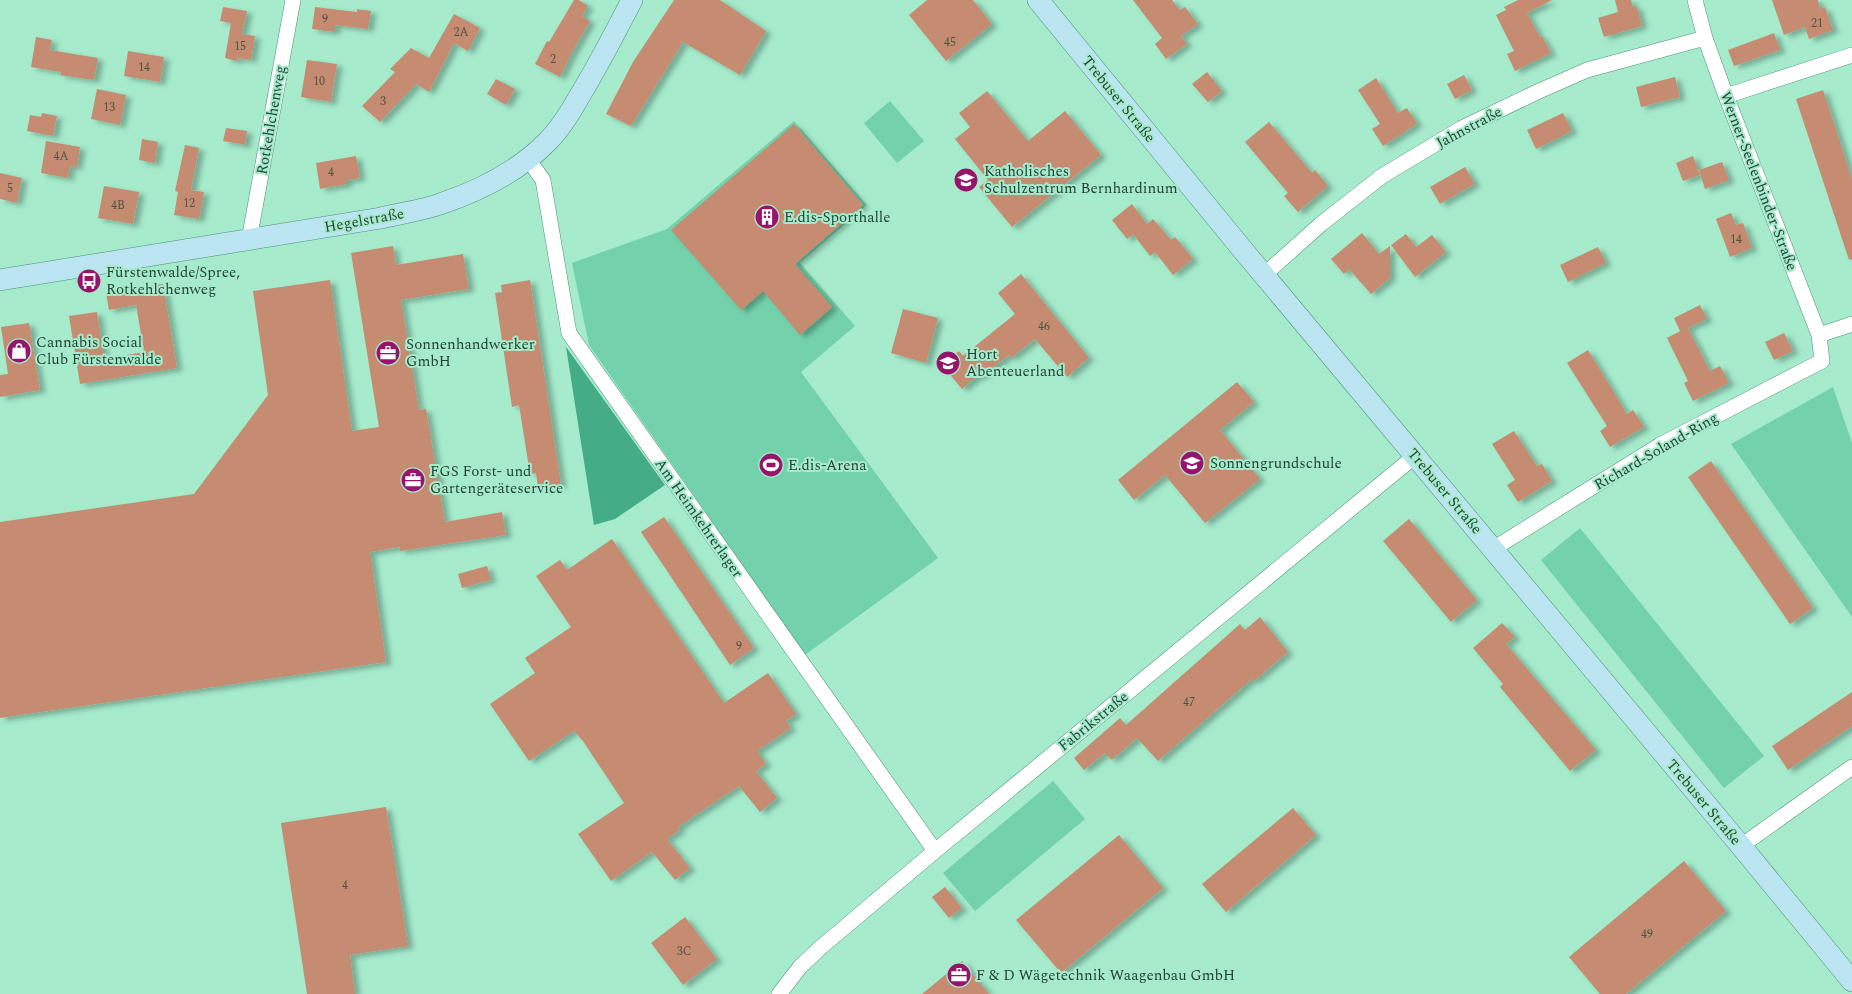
<svg xmlns="http://www.w3.org/2000/svg" width="1852" height="994" font-family="Spectral,serif">
	<style>
		.green { fill: #73d1ab }
		.forest { fill: #44ac86 }
		.building { fill: #c68c71; filter: url(#shadow) }
		.lines { fill: none; stroke-linecap: round; stroke-linejoin: round }
		.street-casing { stroke: #4e9176; stroke-width: 16 }
		.secondary-casing { stroke: #4e9176; stroke-width: 22 }
		.street { stroke: #fff; stroke-width: 15 }
		.secondary { stroke: #bce5f2; stroke-width: 21 }
		.labels { text-anchor: middle; stroke-width: 4; stroke-linejoin: round; paint-order: stroke }
		.number-label { font-size: 12px; fill: #4e5546 }
		.street-label { font-size: 15px; fill: #264337; stroke: #a5ebcc }
		.poi-label { font-size: 15px; fill: #264337; stroke: #a5ebcc; text-anchor: start }
	</style>
	<defs>
		<filter id="shadow"><feDropShadow dx="5.5" dy="3" stdDeviation="2.5" flood-color="#0004"/></filter>
	</defs>
	<rect width="100%" height="100%" fill="#a5ebcc"/>
	<!-- green -->
	<path class="green" d="M 890,101 L 924,141 L 897,163 L 864,123 Z
		M 794,121 L 867,205 L 800,263 L 855,326 L 801,372 L 938,558 L 805,655 L 589,345 L 572,263 L 667,229 Z
		M 1833,387 L 1852,443 L 1852,617 L 1731,444 Z
		M 1580,528 L 1764,756 L 1724,788 L 1541,560 Z
		M 1053,781 L 1085,819 L 975,911 L 943,873 Z"/>
	<!-- forest -->
	<path class="forest" d="M 566,347 L 665,485 L 615,519 L 594,525 Z"/>
	<!-- building -->
	<path class="building" d="M 574,0 L 579,0 L 588,6 L 582,16 L 590,21 L 571,54 L 560,77 L 535,64 L 547,41 L 549,42 Z
		M 674,0 L 720,0 L 766,31 L 740,75 L 683,42 L 631,126 L 606,114 L 633,62 Z
		M 927,0 L 973,0 L 992,24 L 946,61 L 909,15 Z
		M 1133,0 L 1172,0 L 1180,10 L 1185,7 L 1198,24 L 1181,36 L 1187,44 L 1166,59 L 1155,44 L 1162,38 Z
		M 1518,0 L 1552,0 L 1527,13 L 1540,37 L 1542,36 L 1551,53 L 1515,71 L 1507,54 L 1514,51 L 1496,15 L 1506,10 L 1504,7 Z
		M 1615,0 L 1631,0 L 1633,7 L 1637,7 L 1642,26 L 1604,37 L 1598,18 L 1618,12 Z
		M 1772,0 L 1818,0 L 1820,9 L 1825,7 L 1833,30 L 1809,39 L 1805,27 L 1784,35 Z
		M 223,7 L 247,11 L 242,34 L 255,36 L 251,60 L 238,58 L 237,61 L 225,58 L 231,23 L 220,21 Z
		M 315,7 L 357,12 L 357,9 L 371,11 L 368,29 L 335,25 L 335,32 L 312,29 Z
		M 454,14 L 480,28 L 468,51 L 454,43 L 429,92 L 416,84 L 380,122 L 362,106 L 395,72 L 390,69 L 411,48 L 429,58 Z
		M 1774,33 L 1780,50 L 1734,66 L 1728,50 Z
		M 36,37 L 52,40 L 50,50 L 98,58 L 94,80 L 60,75 L 61,72 L 31,67 Z
		M 128,51 L 164,57 L 160,82 L 124,76 Z
		M 307,60 L 337,64 L 331,102 L 301,97 Z
		M 1207,72 L 1222,91 L 1208,102 L 1192,84 Z
		M 1464,75 L 1472,90 L 1455,99 L 1447,84 Z
		M 1675,77 L 1680,97 L 1641,107 L 1636,87 Z
		M 1376,78 L 1398,113 L 1407,108 L 1417,124 L 1383,146 L 1372,129 L 1380,124 L 1358,90 Z
		M 496,79 L 515,89 L 506,105 L 487,94 Z
		M 97,89 L 126,95 L 120,125 L 91,119 Z
		M 1823,90 L 1852,179 L 1852,259 L 1849,260 L 1796,99 Z
		M 987,91 L 1028,141 L 1065,111 L 1101,155 L 1012,227 L 979,187 L 988,180 L 955,139 L 970,127 L 959,113 Z
		M 42,113 L 57,116 L 53,136 L 27,131 L 30,115 L 41,117 Z
		M 1563,113 L 1572,131 L 1536,149 L 1527,130 Z
		M 1269,122 L 1312,173 L 1315,170 L 1328,186 L 1298,212 L 1284,196 L 1288,193 L 1245,142 Z
		M 794,124 L 863,205 L 795,264 L 832,307 L 800,335 L 763,291 L 741,310 L 671,230 Z
		M 226,128 L 247,131 L 245,145 L 223,141 Z
		M 142,139 L 158,142 L 155,163 L 139,160 Z
		M 46,141 L 80,147 L 77,167 L 70,166 L 68,178 L 41,173 Z
		M 185,145 L 199,148 L 191,190 L 204,192 L 199,219 L 174,215 L 178,192 L 175,191 Z
		M 356,156 L 360,178 L 347,180 L 347,184 L 320,189 L 316,163 Z
		M 1693,156 L 1700,175 L 1683,181 L 1676,163 Z
		M 1722,162 L 1729,180 L 1705,189 L 1699,170 Z
		M 1465,167 L 1475,184 L 1440,204 L 1430,187 Z
		M 0,173 L 22,178 L 17,203 L 0,199 Z
		M 104,186 L 139,192 L 133,224 L 98,218 Z
		M 1132,204 L 1147,224 L 1153,219 L 1171,240 L 1175,237 L 1193,259 L 1173,275 L 1155,252 L 1150,256 L 1133,234 L 1127,239 L 1112,220 Z
		M 1731,213 L 1736,225 L 1743,223 L 1752,248 L 1730,257 L 1716,219 Z
		M 1362,233 L 1379,254 L 1390,246 L 1390,278 L 1371,294 L 1349,269 L 1344,274 L 1331,259 Z
		M 1406,234 L 1416,247 L 1432,235 L 1446,252 L 1415,277 L 1391,245 Z
		M 393,246 L 396,265 L 463,254 L 469,289 L 401,300 L 419,410 L 426,409 L 445,522 L 502,512 L 506,535 L 400,551 L 400,547 L 370,552 L 386,662 L 0,718 L 0,522 L 194,494 L 268,395 L 253,291 L 330,280 L 352,431 L 379,427 L 351,253 Z
		M 1598,247 L 1606,263 L 1568,282 L 1560,265 Z
		M 1021,274 L 1089,358 L 1067,377 L 1035,339 L 1011,358 L 1009,355 L 980,377 L 979,375 L 962,389 L 942,365 L 959,351 L 963,356 L 1015,314 L 998,293 Z
		M 530,280 L 561,485 L 538,488 L 536,473 L 530,474 L 519,405 L 512,407 L 495,293 L 502,292 L 501,285 Z
		M 163,284 L 177,368 L 80,384 L 69,316 L 97,312 L 104,359 L 144,352 L 136,305 L 109,310 L 106,293 Z
		M 1700,305 L 1707,319 L 1688,328 L 1710,371 L 1720,366 L 1729,383 L 1693,401 L 1684,383 L 1688,381 L 1667,338 L 1684,329 L 1680,331 L 1674,318 Z
		M 903,309 L 938,318 L 926,363 L 891,353 Z
		M 29,323 L 40,390 L 0,397 L 0,375 L 8,374 L 1,327 Z
		M 1784,333 L 1793,351 L 1774,360 L 1765,342 Z
		M 1588,350 L 1627,414 L 1633,410 L 1644,427 L 1610,447 L 1600,431 L 1607,426 L 1567,363 Z
		M 1237,382 L 1254,402 L 1220,430 L 1260,479 L 1205,523 L 1165,475 L 1134,500 L 1118,480 Z
		M 1514,431 L 1537,466 L 1542,464 L 1552,481 L 1518,502 L 1507,485 L 1515,480 L 1492,444 Z
		M 1711,461 L 1813,608 L 1790,624 L 1688,477 Z
		M 664,517 L 754,648 L 730,665 L 641,532 Z
		M 1409,519 L 1477,600 L 1451,622 L 1383,541 Z
		M 612,539 L 724,703 L 768,673 L 796,714 L 786,721 L 791,728 L 757,751 L 766,764 L 756,771 L 777,798 L 760,812 L 739,786 L 678,827 L 680,830 L 667,839 L 690,868 L 675,880 L 652,852 L 611,881 L 578,834 L 624,803 L 583,741 L 574,731 L 529,761 L 490,704 L 535,673 L 525,658 L 571,627 L 536,576 L 560,560 L 567,570 Z
		M 487,566 L 491,580 L 462,588 L 458,574 Z
		M 1260,617 L 1288,652 L 1254,681 L 1252,679 L 1158,761 L 1137,738 L 1112,760 L 1105,753 L 1084,770 L 1074,758 L 1120,718 L 1126,725 L 1240,624 L 1245,630 Z
		M 1502,623 L 1515,637 L 1506,644 L 1596,750 L 1570,771 L 1500,687 L 1503,684 L 1473,648 Z
		M 1852,692 L 1852,726 L 1788,770 L 1772,746 Z
		M 386,807 L 408,946 L 350,955 L 355,994 L 307,994 L 281,823 Z
		M 1293,808 L 1316,835 L 1226,912 L 1202,884 Z
		M 1119,835 L 1163,888 L 1061,973 L 1016,920 Z
		M 1684,861 L 1726,911 L 1626,994 L 1600,994 L 1569,957 Z
		M 945,887 L 962,908 L 949,918 L 932,897 Z
		M 685,917 L 717,959 L 683,985 L 651,943 Z
		M 962,961 L 989,994 L 922,994 Z"/>
	<g class="lines">
		<defs>
			<path id="street" d="M 1726,96 L 1852,55
				M 528,159 L 543,180 L 569,333 L 935,851
				M 249,240 L 293,0
				M 1264,275 L 1321,224 L 1382,176 L 1462,128 L 1537,92 L 1587,70 L 1705,38
				M 1819,335 L 1852,324
				M 1493,549 L 1660,445 L 1822,361 L 1819,335 L 1726,96 L 1705,38 L 1695,0
				M 1741,846 L 1852,767
				M 779,994 L 800,967 L 820,948 L 935,851 L 1415,456"/>
			<path id="secondary" d="M 1038,0 L 1242,249 L 1741,846 L 1852,981
				M 0,280 L 381,218 C 400,213 421,211 440,204 C 479,191 519,171 548,141 C 561,128 570,113 579,97 C 598,66 615,33 632,0"/>
		</defs>
		<!-- street casing -->
		<use href="#street" class="street-casing"/>
		<!-- secondary casing -->
		<use href="#secondary" class="secondary-casing"/>
		<!-- street -->
		<use href="#street" class="street"/>
		<!-- secondary -->
		<use href="#secondary" class="secondary"/>
	</g>
	<!-- icons -->
	<defs>
		<symbol id="school-disc" viewBox="-11 -11 22 22"><circle r="9.5" fill="#96146c" stroke="#a5ebcc"/><path d="M0-5L7-2L0 1L-7-2ZM-4 1L0 2.5L4 1V4Q0 6-4 4Z" fill="#fff"/></symbol>
		<symbol id="building-disc" viewBox="-11 -11 22 22"><circle r="9.5" fill="#96146c" stroke="#a5ebcc"/><path d="M-4-6H4V6H1V3H-1V6H-4ZM-2.5-4.3h1.7v1.8h-1.7ZM.8-4.3h1.7v1.8H.8ZM-2.5-1h1.7V.8h-1.7ZM.8-1h1.7V.8H.8Z" fill="#fff"/></symbol>
		<symbol id="bus-disc" viewBox="-11 -11 22 22"><circle r="9.5" fill="#96146c" stroke="#a5ebcc"/><path d="M-5-6H5V4H4V6H2V4H-2V6H-4V4H-5ZM-3.5-4V0h7V-4ZM-3.5 1.2v1.5H-2V1.2ZM2 1.2v1.5H3.5V1.2Z" fill="#fff"/></symbol>
		<symbol id="shop-disc" viewBox="-11 -11 22 22"><circle r="9.5" fill="#96146c" stroke="#a5ebcc"/><path d="M-5-2.5h2.3a2.7 3.5 0 0 1 5.4 0H5L5.5 6h-11ZM-1.5-2.5h3a1.5 2.3 0 0 0-3 0Z" fill="#fff"/></symbol>
		<symbol id="office-disc" viewBox="-11 -11 22 22"><circle r="9.5" fill="#96146c" stroke="#a5ebcc"/><path d="M-6-3h4V-5.5h4V-3h4V5H-6ZM-1-4.5V-3h2v-1.5ZM-6 0V1H6V0Z" fill="#fff"/></symbol>
		<symbol id="stadium-disc" viewBox="-11 -11 22 22"><circle r="9.5" fill="#96146c" stroke="#a5ebcc"/><path d="M0-5a6.5 5 0 1 0 0 10a6.5 5 0 1 0 0-10ZM-3.5-1.8h7v3.6h-7Z" fill="#fff"/></symbol>
	</defs>
	<g fill-rule="evenodd">
		<use href="#school-disc" x="952" y="166" width="28" height="28"/>
		<use href="#building-disc" x="753" y="203" width="28" height="28"/>
		<use href="#bus-disc" x="75" y="267" width="28" height="28"/>
		<use href="#shop-disc" x="5" y="337" width="28" height="28"/>
		<use href="#office-disc" x="374" y="339" width="28" height="28"/>
		<use href="#school-disc" x="934" y="349" width="28" height="28"/>
		<use href="#school-disc" x="1178" y="449" width="28" height="28"/>
		<use href="#stadium-disc" x="757" y="451" width="28" height="28"/>
		<use href="#office-disc" x="399" y="466" width="28" height="28"/>
		<use href="#office-disc" x="945" y="961" width="28" height="28"/>
	</g>
	<g class="labels">
		<!-- number labels -->
		<g class="number-label">
			<text x="325" y="23">9</text>
			<text x="1817" y="27">21</text>
			<text x="461" y="36">2A</text>
			<text x="950" y="46">45</text>
			<text x="240" y="50">15</text>
			<text x="553" y="63">2</text>
			<text x="144" y="71">14</text>
			<text x="319" y="85">10</text>
			<text x="383" y="105">3</text>
			<text x="109" y="111">13</text>
			<text x="61" y="160">4A</text>
			<text x="331" y="176">4</text>
			<text x="10" y="192">5</text>
			<text x="189" y="207">12</text>
			<text x="118" y="209">4B</text>
			<text x="1736" y="243">14</text>
			<text x="1044" y="330">46</text>
			<text x="739" y="650">9</text>
			<text x="1189" y="706">47</text>
			<text x="345" y="889">4</text>
			<text x="1647" y="938">49</text>
			<text x="684" y="955">3C</text>
		</g>
		<!-- street labels -->
		<g class="street-label">
			<text transform="translate(1119 99) rotate(51)" y="5">Trebuser Straße</text>
			<text transform="translate(271 120) rotate(-80)" y="5">Rotkehlchenweg</text>
			<text transform="translate(1469 127) rotate(-28)" y="5">Jahnstraße</text>
			<text transform="translate(1759 181) rotate(69)" y="5">Werner-Seelenbinder-Straße</text>
			<text transform="translate(364 220) rotate(-10)" y="5">Hegelstraße</text>
			<text transform="translate(1656 451) rotate(-30)" y="5">Richard-Soland-Ring</text>
			<text transform="translate(1445 491) rotate(50)" y="5">Trebuser Straße</text>
			<text transform="translate(699 518) rotate(55)" y="5">Am Heimkehrerlager</text>
			<text transform="translate(1093 721) rotate(-39)" y="5">Fabrikstraße</text>
			<text transform="translate(1704 802) rotate(50)" y="5">Trebuser Straße</text>
		</g>
		<!-- poi labels -->
		<g class="poi-label">
			<text x="984" y="176">Katholisches<tspan x="984" dy="17">Schulzentrum Bernhardinum</tspan></text>
			<text x="784" y="222">E.dis-Sporthalle</text>
			<text x="106" y="277">Fürstenwalde/Spree,<tspan x="106" dy="17">Rotkehlchenweg</tspan></text>
			<text x="36" y="347">Cannabis Social<tspan x="36" dy="17">Club Fürstenwalde</tspan></text>
			<text x="406" y="349">Sonnenhandwerker<tspan x="406" dy="17">GmbH</tspan></text>
			<text x="966" y="359">Hort<tspan x="966" dy="17">Abenteuerland</tspan></text>
			<text x="1210" y="468">Sonnengrundschule</text>
			<text x="788" y="470">E.dis-Arena</text>
			<text x="430" y="476">FGS Forst- und<tspan x="430" dy="17">Gartengeräteservice</tspan></text>
			<text x="976" y="980">F &amp; D Wägetechnik Waagenbau GmbH</text>
		</g>
	</g>
</svg>
